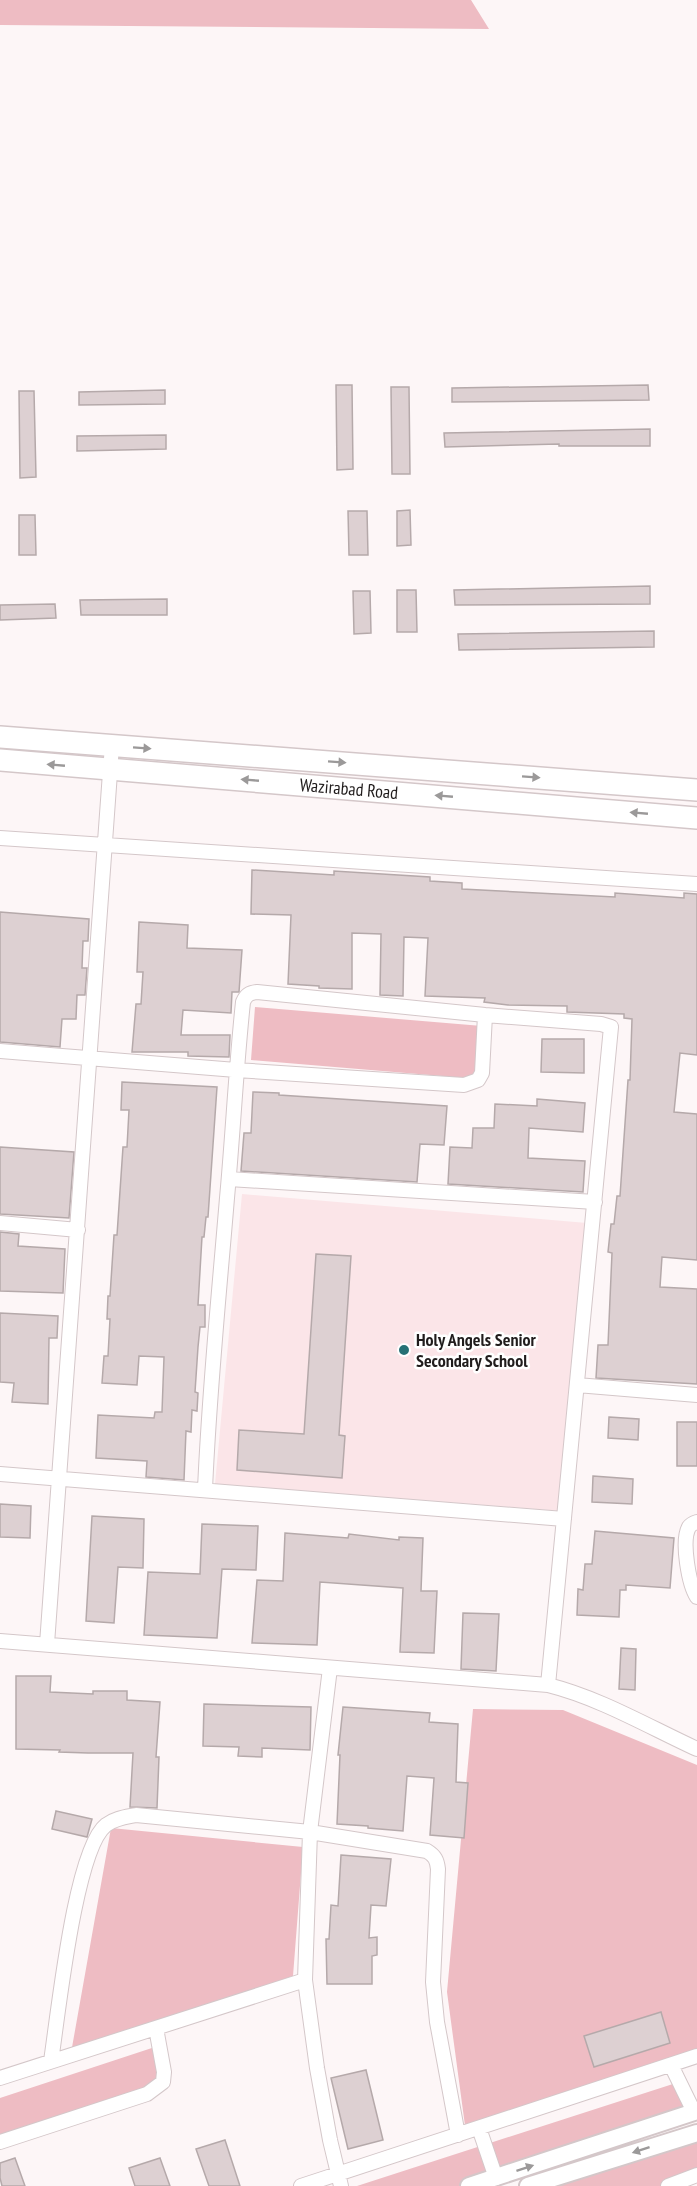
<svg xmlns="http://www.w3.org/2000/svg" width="697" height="2186" font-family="'PT Sans Narrow',sans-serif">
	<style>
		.built { fill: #fbe5e8 }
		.green { fill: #eebcc3 }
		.building { fill: #ddd0d2; stroke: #b5a9aa; stroke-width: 1.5 }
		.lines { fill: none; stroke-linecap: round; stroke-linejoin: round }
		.minor-casing { stroke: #d4c7c9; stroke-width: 16 }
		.tertiary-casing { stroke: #d4c7c9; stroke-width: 20 }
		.trunk-casing { stroke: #d4c7c9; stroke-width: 24 }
		.minor { stroke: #fff; stroke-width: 14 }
		.tertiary { stroke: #fff; stroke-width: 16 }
		.trunk { stroke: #fff; stroke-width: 21 }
		.oneway { fill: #9b9999 }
		.poi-dot { fill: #267175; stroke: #fff; stroke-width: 2 }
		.labels { text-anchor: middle; stroke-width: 5; stroke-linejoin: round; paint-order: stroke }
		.street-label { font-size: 18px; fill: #201c1c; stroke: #fff }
		.poi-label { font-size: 18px; font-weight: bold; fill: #201c1c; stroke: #fff; text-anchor: start }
	</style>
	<rect width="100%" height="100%" fill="#fdf6f7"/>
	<!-- built -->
	<path class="built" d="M 242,1194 L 587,1223 L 562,1511 L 215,1484 Z"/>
	<!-- green -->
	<path class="green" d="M 0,0 L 471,0 L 489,29 L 0,25 Z
		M 255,1007 L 482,1026 L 478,1079 L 251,1060 Z
		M 473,1709 L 563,1710 L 697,1765 L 697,2055 L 466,2133 L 447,1992 Z
		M 111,1828 L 303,1847 L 293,1976 L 71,2053 Z
		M 161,2045 L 169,2082 L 0,2137 L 0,2098 Z
		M 676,2083 L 690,2118 L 487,2186 L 357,2186 Z
		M 697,2140 L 697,2179 L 675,2186 L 553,2186 Z"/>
	<!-- building -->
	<path class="building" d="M 336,385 L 352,385 L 353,469 L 337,470 Z
		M 648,385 L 649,400 L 452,402 L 452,388 Z
		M 391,387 L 409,387 L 410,474 L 392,474 Z
		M 165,390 L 165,404 L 79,405 L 79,392 Z
		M 19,391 L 34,391 L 36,477 L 20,478 Z
		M 650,429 L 650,446 L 559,446 L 559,444 L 445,447 L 444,433 Z
		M 166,435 L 166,449 L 77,451 L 77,436 Z
		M 410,510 L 411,545 L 397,546 L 397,511 Z
		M 348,511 L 367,511 L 368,555 L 349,555 Z
		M 19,515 L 35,515 L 36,555 L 19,555 Z
		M 650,586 L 650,604 L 455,605 L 454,590 Z
		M 397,590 L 416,590 L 417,632 L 397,632 Z
		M 353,591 L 370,591 L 371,633 L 354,634 Z
		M 167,599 L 167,615 L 81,615 L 80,600 Z
		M 55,604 L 56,618 L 0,620 L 0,605 Z
		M 654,631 L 654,647 L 459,650 L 458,634 Z
		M 252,870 L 334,875 L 334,871 L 430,877 L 430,881 L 462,883 L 462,889 L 615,897 L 615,893 L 684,898 L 684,893 L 697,894 L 697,1055 L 680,1053 L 674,1112 L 697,1114 L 697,1260 L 662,1257 L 660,1287 L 697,1289 L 697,1384 L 596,1378 L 598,1345 L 608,1345 L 612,1253 L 608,1252 L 611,1224 L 614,1224 L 617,1196 L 620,1196 L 628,1080 L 630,1080 L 632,1019 L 624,1018 L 624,1014 L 567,1012 L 567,1006 L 508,1005 L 484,1002 L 485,998 L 425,996 L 428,938 L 404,937 L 403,996 L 380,995 L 381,934 L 352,933 L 352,989 L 319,988 L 319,986 L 288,984 L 291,915 L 251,914 Z
		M 0,912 L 89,919 L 88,941 L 83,941 L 82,968 L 87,968 L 85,995 L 77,995 L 76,1019 L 62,1019 L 60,1047 L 0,1042 Z
		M 139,922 L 188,925 L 187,948 L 242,950 L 239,992 L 232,992 L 231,1013 L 183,1010 L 181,1035 L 230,1035 L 229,1057 L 188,1056 L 188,1052 L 132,1052 L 136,1004 L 141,1004 L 143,972 L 137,972 Z
		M 542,1039 L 584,1039 L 584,1073 L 541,1072 Z
		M 122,1082 L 217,1087 L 208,1217 L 206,1217 L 204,1237 L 202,1237 L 198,1305 L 205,1305 L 205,1327 L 200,1327 L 198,1347 L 195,1392 L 198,1393 L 197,1411 L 192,1410 L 191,1432 L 186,1431 L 184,1480 L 146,1477 L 147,1461 L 96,1458 L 98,1415 L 154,1418 L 155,1412 L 162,1412 L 164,1357 L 139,1356 L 137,1385 L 102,1383 L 104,1356 L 108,1356 L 110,1319 L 107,1319 L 108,1296 L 110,1296 L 114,1235 L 117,1235 L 123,1147 L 127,1147 L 129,1110 L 121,1110 Z
		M 253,1092 L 279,1093 L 279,1095 L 447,1106 L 444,1145 L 420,1144 L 417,1182 L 241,1171 L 244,1133 L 251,1133 Z
		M 537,1099 L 585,1103 L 583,1132 L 529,1128 L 528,1158 L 585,1161 L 583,1192 L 448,1184 L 450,1147 L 472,1148 L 473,1128 L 494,1128 L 495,1104 L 537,1106 Z
		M 0,1147 L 74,1152 L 69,1218 L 0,1214 Z
		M 0,1232 L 19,1234 L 18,1246 L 65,1249 L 63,1293 L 0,1291 Z
		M 316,1254 L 351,1256 L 339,1435 L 345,1436 L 342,1478 L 237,1470 L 239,1430 L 304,1434 Z
		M 0,1313 L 58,1316 L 57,1338 L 49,1338 L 48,1404 L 12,1402 L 14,1383 L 0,1382 Z
		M 609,1417 L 639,1419 L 638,1440 L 608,1438 Z
		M 677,1422 L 697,1422 L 697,1466 L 677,1466 Z
		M 593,1476 L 633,1479 L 632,1504 L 592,1502 Z
		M 0,1504 L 31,1506 L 30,1538 L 0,1537 Z
		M 92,1516 L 144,1519 L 143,1568 L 118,1567 L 114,1623 L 86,1621 Z
		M 202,1524 L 258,1526 L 256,1570 L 222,1569 L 217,1638 L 144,1635 L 148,1572 L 200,1574 Z
		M 595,1531 L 674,1538 L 670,1588 L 626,1585 L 626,1590 L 620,1590 L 619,1617 L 577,1615 L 578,1589 L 583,1590 L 585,1564 L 592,1564 Z
		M 285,1533 L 348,1538 L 349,1534 L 399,1540 L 399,1537 L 423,1538 L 421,1591 L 437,1591 L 434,1653 L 400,1652 L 403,1588 L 320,1582 L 317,1645 L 252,1643 L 257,1580 L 283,1581 Z
		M 463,1613 L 499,1614 L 496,1671 L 461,1669 Z
		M 621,1648 L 636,1649 L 635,1690 L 619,1689 Z
		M 16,1676 L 51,1676 L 50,1692 L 93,1694 L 93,1691 L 127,1691 L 127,1700 L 160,1702 L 156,1757 L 159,1757 L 157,1808 L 130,1807 L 133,1753 L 88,1753 L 59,1752 L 60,1750 L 16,1749 Z
		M 204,1704 L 311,1707 L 310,1750 L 262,1748 L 262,1757 L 238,1756 L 239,1747 L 203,1746 Z
		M 343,1707 L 430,1713 L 429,1722 L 458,1724 L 456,1782 L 468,1783 L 464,1838 L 430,1835 L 434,1778 L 407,1776 L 403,1831 L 368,1828 L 368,1826 L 337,1824 L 340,1755 L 338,1755 Z
		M 56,1811 L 92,1819 L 87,1837 L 52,1829 Z
		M 341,1855 L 391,1859 L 386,1906 L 371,1905 L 369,1938 L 377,1937 L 377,1955 L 372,1956 L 372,1984 L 327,1984 L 326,1939 L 329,1939 L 331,1905 L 338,1906 Z
		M 661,2012 L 670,2043 L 594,2067 L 584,2036 Z
		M 366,2070 L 383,2140 L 348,2149 L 331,2078 Z
		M 225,2140 L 240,2186 L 209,2186 L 196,2149 Z
		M 15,2158 L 25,2186 L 2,2186 L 0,2178 L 0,2163 Z
		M 160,2158 L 170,2186 L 135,2186 L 129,2168 Z"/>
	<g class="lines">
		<defs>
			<path id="minor" d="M 0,838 L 697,884
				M 0,1051 L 236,1070 L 464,1085 L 478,1080 L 482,1073 L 485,1015
				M 229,1179 L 595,1202
				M 0,1223 L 78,1230
				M 577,1385 L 697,1395
				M 0,1474 L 564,1519
				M 205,1490 C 209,1392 219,1295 227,1198 C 233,1133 236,1068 243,1002 C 246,995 249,993 257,992 L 485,1015 L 601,1024 L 611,1027 L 548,1685
				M 697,1522 C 694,1523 691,1524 689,1527 C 681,1541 689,1585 697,1597
				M 0,1641 L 548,1685 C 600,1698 649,1727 697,1749
				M 47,1644 L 112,745
				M 330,1668 L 310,1832 L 305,1980 L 317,2068 L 330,2140 L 341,2186
				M 51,2061 C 58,2016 75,1849 106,1825 C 115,1818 126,1817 136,1815 L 310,1832 L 427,1851 C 435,1856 437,1860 438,1869 L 433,1982 L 437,2022 L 458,2135
				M 671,2065 L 694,2112
				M 0,2078 L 305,1980
				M 479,2128 L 496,2178
				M 0,2142 L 147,2094 L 163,2082 L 164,2072 L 156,2028
				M 301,2186 L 697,2056
				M 668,2186 L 697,2175"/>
			<path id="tertiary" d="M 469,2186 L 697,2111
				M 528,2186 L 697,2133"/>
			<g id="trunk">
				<path d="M 0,737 L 697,790"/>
				<path id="s1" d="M 0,760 L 697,818"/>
			</g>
		</defs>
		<!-- minor casing -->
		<use href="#minor" class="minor-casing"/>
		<!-- tertiary casing -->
		<use href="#tertiary" class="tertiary-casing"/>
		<!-- trunk casing -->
		<use href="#trunk" class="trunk-casing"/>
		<!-- minor -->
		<use href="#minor" class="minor"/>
		<!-- tertiary -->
		<use href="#tertiary" class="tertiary"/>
		<!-- trunk -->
		<use href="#trunk" class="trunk"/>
	</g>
	<!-- one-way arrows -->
	<defs><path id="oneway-solid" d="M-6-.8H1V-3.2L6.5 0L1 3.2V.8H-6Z" transform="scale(1.5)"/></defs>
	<g class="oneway">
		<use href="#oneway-solid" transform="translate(142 748) rotate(4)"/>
		<use href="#oneway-solid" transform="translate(337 762) rotate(4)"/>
		<use href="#oneway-solid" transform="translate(56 765) rotate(-175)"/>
		<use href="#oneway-solid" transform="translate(531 777) rotate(4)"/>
		<use href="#oneway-solid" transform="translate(250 780) rotate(-175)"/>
		<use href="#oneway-solid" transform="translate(444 796) rotate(-175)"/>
		<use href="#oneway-solid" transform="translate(639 813) rotate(-175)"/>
		<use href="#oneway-solid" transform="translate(641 2150) rotate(162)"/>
		<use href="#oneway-solid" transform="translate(525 2168) rotate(-18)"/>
	</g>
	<!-- markers -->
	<circle class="poi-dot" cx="404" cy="1350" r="6"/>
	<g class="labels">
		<!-- street labels -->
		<g class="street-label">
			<text dy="6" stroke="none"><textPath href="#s1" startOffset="350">Wazirabad Road</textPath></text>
		</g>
		<!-- poi labels -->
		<g class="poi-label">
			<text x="416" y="1346">Holy Angels Senior<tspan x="416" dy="21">Secondary School</tspan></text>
		</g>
	</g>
</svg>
